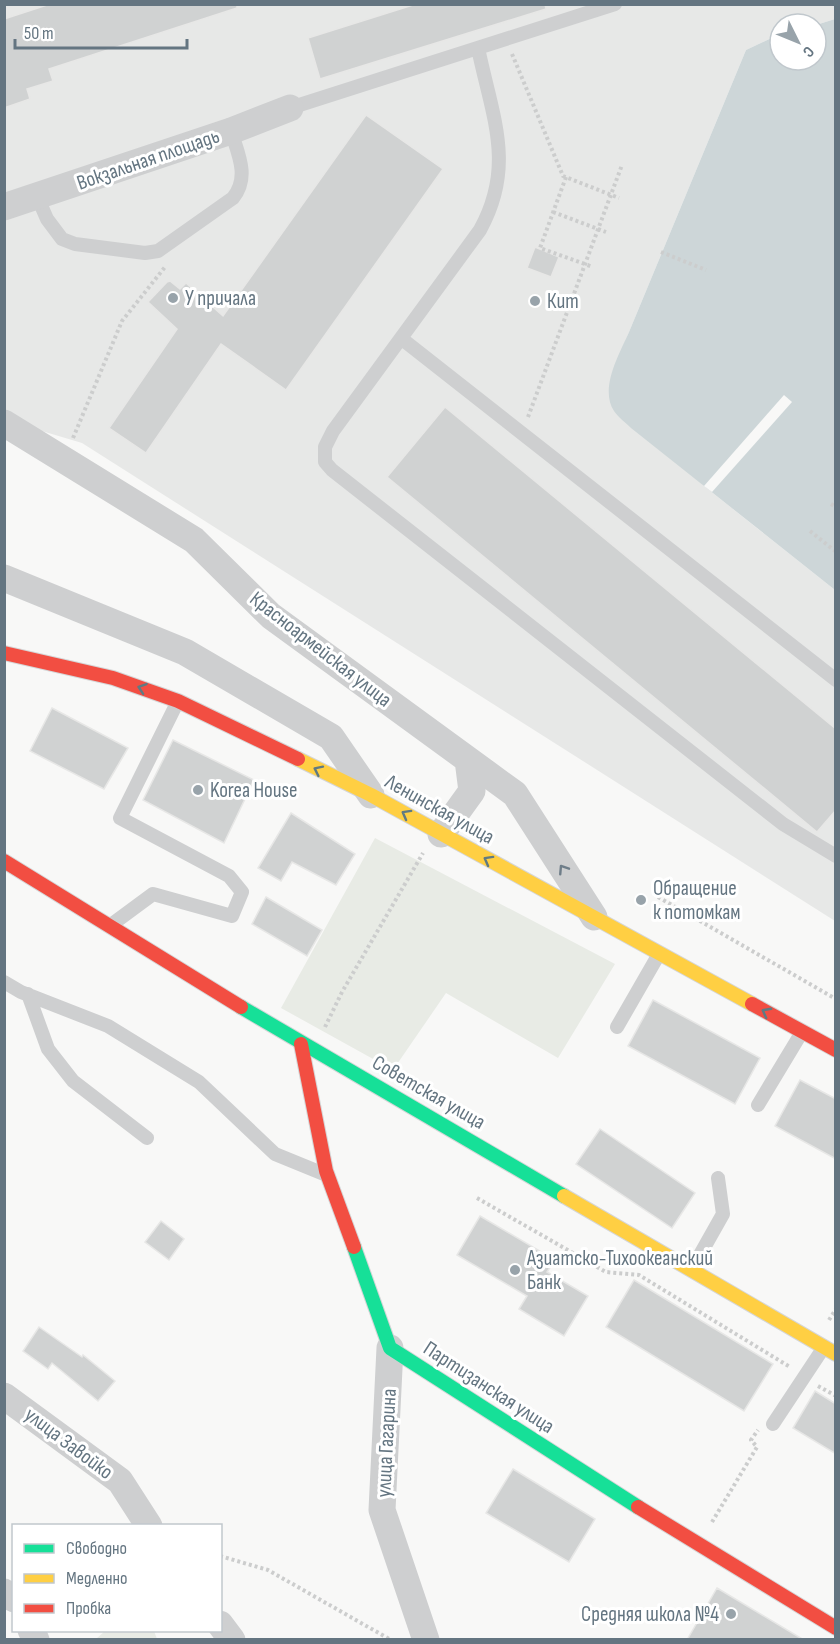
<svg xmlns="http://www.w3.org/2000/svg" width="840" height="1644" font-family="'Sofia Sans Condensed',sans-serif">
	<style>
		.built { fill: #e7e8e7 }
		.green { fill: #e8ebe5 }
		.water { fill: #cdd6d8 }
		.pier { fill: #f8f8f7 }
		.building { fill: #d0d2d2; stroke: #e7e7e6; stroke-width: 1.5 }
		.lines { fill: none; stroke-linecap: round; stroke-linejoin: round }
		.fast-casing { stroke: #d5d6d7; stroke-width: 16 }
		.slow-casing { stroke: #d5d6d7; stroke-width: 16 }
		.jam-casing { stroke: #d5d6d7; stroke-width: 16 }
		.path { stroke: #cccdcd; stroke-width: 4; stroke-dasharray: 3 3; stroke-linecap: butt }
		.lane { stroke: #cecfd0; stroke-width: 14 }
		.street { stroke: #cecfd0; stroke-width: 27 }
		.fast { stroke: #16e098; stroke-width: 14 }
		.slow { stroke: #ffcf43; stroke-width: 14 }
		.jam { stroke: #f24e42; stroke-width: 14 }
		.oneway { stroke: #607a82 }
		.oneway2 { stroke: #6f7e89 }
		.poi-dot { fill: #98a3aa; stroke: #fff; stroke-width: 2 }
		.labels { text-anchor: middle; stroke-width: 6; stroke-linejoin: round; paint-order: stroke }
		.street-label { font-size: 21px; fill: #647581; stroke: #fff }
		.poi-label { font-size: 21px; fill: #647581; stroke: #fff; text-anchor: start }
	</style>
	<rect width="100%" height="100%" fill="#f8f8f7"/>
	<!-- built -->
	<path class="built" d="M 4,5 L 835,5 L 835,19 L 816,25 L 780,24 L 780,34 L 746,50 L 612,373 L 704,486 L 835,590 L 835,921 L 82,443 L 5,420 Z"/>
	<!-- green -->
	<path class="green" d="M 375,838 L 615,964 L 558,1058 L 446,993 L 393,1070 L 281,1008 Z
		M 105,1631 L 154,1631 L 157,1639 L 96,1639 Z"/>
	<!-- water -->
	<path class="water" d="M 835,19 L 835,590 L 631,428 C 626,423 618,417 614,411 C 599,388 620,353 629,332 L 746,50 L 780,34 L 780,60 L 816,60 L 816,25 Z"/>
	<!-- pier -->
	<path class="pier" d="M 784,395 L 792,402 L 712,492 L 704,486 Z"/>
	<!-- building -->
	<path class="building" d="M 50,4 L 237,4 L 237,8 L 49,69 L 53,81 L 27,89 L 30,99 L 4,108 L 4,19 Z
		M 416,4 L 545,4 L 546,9 L 320,79 L 308,38 Z
		M 366,115 L 443,169 L 286,390 L 221,344 L 146,453 L 109,428 L 177,329 L 148,302 L 167,282 L 170,281 L 180,289 L 186,283 L 223,316 Z
		M 535,247 L 559,257 L 551,277 L 527,268 Z
		M 445,407 L 836,729 L 836,810 L 817,832 L 387,477 Z
		M 52,708 L 128,748 L 104,789 L 30,751 Z
		M 173,740 L 254,780 L 224,843 L 143,800 Z
		M 291,813 L 355,854 L 336,885 L 292,862 L 281,881 L 258,868 Z
		M 266,897 L 322,930 L 307,956 L 252,924 Z
		M 653,1000 L 760,1058 L 735,1104 L 628,1046 Z
		M 800,1080 L 836,1099 L 836,1159 L 775,1126 Z
		M 600,1129 L 695,1193 L 672,1228 L 576,1164 Z
		M 480,1216 L 555,1260 L 547,1272 L 588,1296 L 564,1336 L 519,1309 L 527,1296 L 457,1255 Z
		M 161,1221 L 184,1239 L 169,1260 L 145,1242 Z
		M 634,1280 L 773,1364 L 744,1411 L 606,1327 Z
		M 39,1327 L 82,1357 L 83,1355 L 115,1381 L 98,1401 L 52,1363 L 48,1369 L 23,1351 Z
		M 815,1391 L 836,1404 L 836,1454 L 793,1428 Z
		M 513,1469 L 595,1519 L 569,1562 L 486,1513 Z
		M 717,1588 L 804,1640 L 687,1640 Z"/>
	<g class="lines">
		<defs>
			<path id="fast" d="M 241,1007 L 564,1196
				M 354,1247 L 390,1348 L 638,1507"/>
			<path id="slow" d="M 298,759 L 371,795 L 752,1004
				M 564,1196 L 836,1354"/>
			<path id="jam" d="M 4,653 L 113,678 L 178,701 L 298,759
				M 4,861 L 241,1007
				M 752,1004 L 836,1050
				M 301,1044 L 326,1171 L 354,1247
				M 638,1507 L 836,1628"/>
		</defs>
		<!-- fast casing -->
		<use href="#fast" class="fast-casing"/>
		<!-- slow casing -->
		<use href="#slow" class="slow-casing"/>
		<!-- jam casing -->
		<use href="#jam" class="jam-casing"/>
		<!-- path -->
		<path class="path" d="M 512,54 L 563,176 L 619,198
			M 566,177 L 540,248 L 593,267
			M 553,212 L 606,232
			M 661,252 L 706,270
			M 528,417 L 622,165
			M 73,438 L 122,321 L 165,267
			M 831,504 L 836,507
			M 810,531 L 835,551
			M 658,897 L 836,999
			M 325,1027 L 342,992 L 423,853
			M 477,1198 L 606,1272 L 639,1275 L 790,1367
			M 829,1320 L 836,1309
			M 818,1386 L 836,1396
			M 712,1522 L 757,1447 L 751,1440 L 758,1430
			M 220,1556 L 268,1570 L 391,1640"/>
		<!-- lane -->
		<path class="lane" d="M 478,48 C 492,116 516,165 480,230 L 333,431 L 325,447 L 325,462 L 332,470 L 783,824 L 836,856
			M 290,108 L 615,4
			M 37,196 L 47,219 L 62,239 L 75,244 L 145,253 L 158,251 L 233,198 C 250,177 238,154 231,131
			M 402,339 L 836,680
			M 111,925 L 153,894 L 232,916 L 242,892 L 229,876 L 120,818 L 178,701
			M 4,982 L 21,992 L 108,1026 L 199,1082 L 275,1154 L 324,1174
			M 28,994 L 48,1049 L 73,1081 L 147,1138
			M 617,1027 L 659,954
			M 758,1105 L 802,1032
			M 692,1269 L 723,1214 L 718,1178
			M 773,1424 L 824,1347"/>
		<!-- street -->
		<path class="street" d="M 4,207 L 231,131 L 290,108
			M 4,423 L 194,540 L 271,616 L 515,794 L 594,917
			M 4,578 L 185,652 L 331,737 L 371,795
			M 441,834 L 472,791 L 468,760
			M 390,1348 L 382,1510 L 426,1640
			M 4,1396 L 120,1481 L 149,1526
			M 4,1592 L 14,1599
			M 220,1624 L 232,1640
			M 31,1630 L 36,1640"/>
		<!-- fast -->
		<use href="#fast" class="fast"/>
		<!-- slow -->
		<use href="#slow" class="slow"/>
		<!-- jam -->
		<use href="#jam" class="jam"/>
	</g>
	<!-- one-way arrows -->
	<defs><path id="oneway-chevron" d="M-2-3.5L2.5 0L-2 3.5" fill="none" stroke-width="1.6" stroke-linecap="round" stroke-linejoin="round" transform="scale(1.5)"/></defs>
	<g class="oneway">
		<use href="#oneway-chevron" transform="translate(142 688) rotate(-161)"/>
		<use href="#oneway-chevron" transform="translate(318 770) rotate(-154)"/>
		<use href="#oneway-chevron" transform="translate(406 814) rotate(-151)"/>
		<use href="#oneway-chevron" transform="translate(488 860) rotate(-151)"/>
		<use href="#oneway-chevron" transform="translate(766 1012) rotate(-152)"/>
	</g>
	<use class="oneway2" href="#oneway-chevron" transform="translate(563 869) rotate(-123)"/>
	<!-- markers -->
	<g class="poi-dot">
		<circle cx="173" cy="298" r="6"/>
		<circle cx="535" cy="301" r="6"/>
		<circle cx="198" cy="790" r="6"/>
		<circle cx="641" cy="900" r="6"/>
		<circle cx="515" cy="1270" r="6"/>
		<circle cx="731" cy="1614" r="6"/>
	</g>
	<g class="labels">
		<!-- street labels -->
		<g class="street-label">
			<text transform="translate(148 159) rotate(-19)" y="7">Вокзальная площадь</text>
			<text transform="translate(321 649) rotate(38)" y="7">Красноармейская улица</text>
			<text transform="translate(440 809) rotate(29)" y="7">Ленинская улица</text>
			<text transform="translate(429 1092) rotate(30)" y="7">Советская улица</text>
			<text transform="translate(489 1387) rotate(33)" y="7">Партизанская улица</text>
			<text transform="translate(69 1443) rotate(37)" y="7">улица Завойко</text>
			<text transform="translate(386 1443) rotate(-87)" y="7">улица Гагарина</text>
		</g>
		<!-- poi labels -->
		<g class="poi-label">
			<text x="185" y="305">У причала</text>
			<text x="547" y="308">Кит</text>
			<text x="210" y="797">Korea House</text>
			<text x="653" y="895">Обращение<tspan x="653" dy="24">к потомкам</tspan></text>
			<text x="527" y="1265">Азиатско-Тихоокеанский<tspan x="527" dy="24">Банк</tspan></text>
			<text x="719" y="1621" text-anchor="end">Средняя школа №4</text>
		</g>
	</g>
	<!-- border -->
	<rect width="840" height="1644" fill="none" stroke="#647581" stroke-width="12"/>
	<!-- legend -->
	<rect x="12" y="1524" width="210" height="108" fill="#ffffff" stroke="#c1c8cd" stroke-width="1.5"/>
	<rect x="24" y="1544" width="30" height="9" fill="#16e098" stroke="#c1c8cd" stroke-width="1.5"/>
	<text x="66" y="1554" font-size="18" fill="#647581">Свободно</text>
	<rect x="24" y="1574" width="30" height="9" fill="#ffcf43" stroke="#c1c8cd" stroke-width="1.5"/>
	<text x="66" y="1584" font-size="18" fill="#647581">Медленно</text>
	<rect x="24" y="1604" width="30" height="9" fill="#f24e42" stroke="#c1c8cd" stroke-width="1.5"/>
	<text x="66" y="1614" font-size="18" fill="#647581">Пробка</text>
	<!-- north arrow -->
	<g transform="translate(798 42) rotate(133)"><circle r="28" fill="#ffffff" stroke="#c1c8cd" stroke-width="1.5"/>
	<path d="M0-4.5L10 22L0 15L-10 22Z" fill="#98a3aa"/>
	<text y="-9" font-size="16" font-weight="bold" text-anchor="middle" fill="#647581">С</text>
	</g>
	<!-- scale -->
	<path d="M15 39v9h172v-9" fill="none" stroke="#647581" stroke-width="3"/>
	<text x="24" y="39" font-size="18" fill="#647581" stroke="#ffffff" stroke-width="4.5" paint-order="stroke">50 m</text>
</svg>
